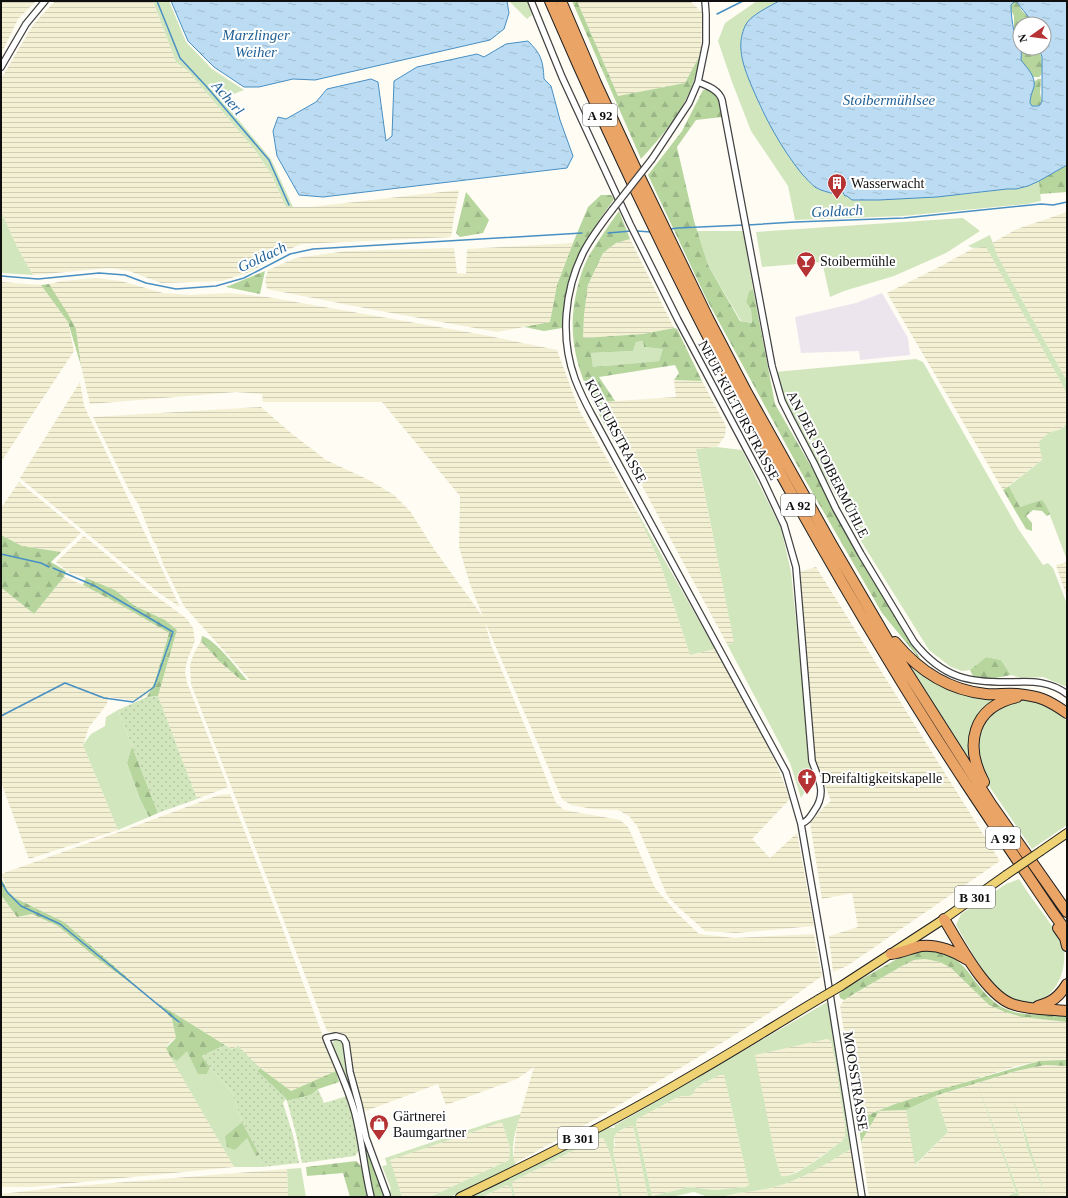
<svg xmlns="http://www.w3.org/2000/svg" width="1068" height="1198" font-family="Georgia,serif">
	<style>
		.industrial { fill: #ece5ed }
		.farmland { fill: url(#farmland-rules) }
		.grass { fill: #d2e6be; fill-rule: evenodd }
		.forest { fill: url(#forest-firs); fill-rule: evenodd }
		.park { fill: url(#park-dots) }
		.water { fill: url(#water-ripples); stroke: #488fc3; fill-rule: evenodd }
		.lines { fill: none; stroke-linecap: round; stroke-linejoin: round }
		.stream { stroke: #488fc3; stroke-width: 1.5 }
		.minor-casing { stroke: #424242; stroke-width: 8 }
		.primary-casing { stroke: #202020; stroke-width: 10 }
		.motorway-casing { stroke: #202020; stroke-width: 12 }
		.minor { stroke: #fff; stroke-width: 5.5 }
		.primary { stroke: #eed273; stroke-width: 8 }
		.motorway { stroke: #e9a466; stroke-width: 10 }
		.minor-bridge-casing { stroke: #424242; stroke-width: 8; stroke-linecap: butt }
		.primary-bridge-casing { stroke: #202020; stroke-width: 10; stroke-linecap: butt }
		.minor-bridge { stroke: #fff; stroke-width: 5.5 }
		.primary-bridge { stroke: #eed273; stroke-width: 8 }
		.labels { text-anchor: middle; stroke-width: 4; stroke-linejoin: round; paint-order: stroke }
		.shield { fill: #fff; stroke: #575757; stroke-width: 1 }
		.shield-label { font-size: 13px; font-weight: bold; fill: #0f0f0f }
		.poi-label { font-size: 14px; fill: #0f0f0f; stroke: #fff; text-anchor: start }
		.street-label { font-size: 14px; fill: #0f0f0f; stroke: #fff }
		.water-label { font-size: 15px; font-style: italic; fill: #226298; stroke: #fff }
	</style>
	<defs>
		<pattern id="farmland-rules" width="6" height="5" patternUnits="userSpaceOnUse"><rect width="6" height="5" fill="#f3f0d4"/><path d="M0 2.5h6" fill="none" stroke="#cfcdb5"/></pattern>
		<pattern id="forest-firs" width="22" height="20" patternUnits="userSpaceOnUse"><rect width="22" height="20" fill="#b6d69e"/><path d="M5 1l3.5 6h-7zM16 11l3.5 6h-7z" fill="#9bb687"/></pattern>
		<pattern id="park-dots" width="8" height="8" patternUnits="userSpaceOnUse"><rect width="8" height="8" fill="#d2e6be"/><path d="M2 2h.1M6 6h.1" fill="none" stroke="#b3c4a2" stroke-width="1.8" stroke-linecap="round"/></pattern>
		<pattern id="water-ripples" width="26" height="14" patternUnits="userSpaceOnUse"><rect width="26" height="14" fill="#bbdcf2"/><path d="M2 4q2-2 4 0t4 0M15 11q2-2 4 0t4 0" fill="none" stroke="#a0bcce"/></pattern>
	</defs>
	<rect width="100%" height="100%" fill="#fefcf3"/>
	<!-- industrial -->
	<path class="industrial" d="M 882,293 L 908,338 L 910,355 L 860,360 L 859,351 L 801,353 L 795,317 L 856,303 Z"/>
	<!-- farmland -->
	<path class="farmland" d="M 1,1 L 36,1 L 18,19 L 1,54 Z
		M 55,1 L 153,1 L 176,62 L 188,71 L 255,150 L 271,174 L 286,207 L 311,207 L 459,190 L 454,216 L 451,237 L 301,244 L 288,250 L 250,272 L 222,281 L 161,283 L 129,271 L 110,268 L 33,275 L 17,247 L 1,211 L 1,79 L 33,25 Z
		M 577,1 L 690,1 L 702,12 L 701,53 L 685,83 L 618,96 Z
		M 1067,212 L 1067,381 L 997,255 L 992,243 L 1017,229 Z
		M 630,239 L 674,328 L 643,334 L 583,338 L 584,315 L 588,285 L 603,253 L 616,243 Z
		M 573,243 L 557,285 L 550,322 L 497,332 L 375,310 L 267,289 L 265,280 L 268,270 L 296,258 L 347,251 L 454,248 L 457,273 L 466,274 L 467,249 Z
		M 986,246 L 1062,384 L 1067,395 L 1066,424 L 1061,429 L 1049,433 L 1042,460 L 1003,490 L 887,293 L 939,267 L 974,248 Z
		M 96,278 L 121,281 L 163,293 L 190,295 L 229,293 L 267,297 L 484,335 L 557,350 L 579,410 L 635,508 L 660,563 L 690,655 L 715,649 L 776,763 L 790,799 L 752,839 L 770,858 L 797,833 L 814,926 L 736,933 L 705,931 L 676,905 L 667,895 L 637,826 L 629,816 L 618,810 L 593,809 L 571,805 L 562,799 L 485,622 L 491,645 L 535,750 L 556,803 L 564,810 L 620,820 L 628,827 L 655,888 L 677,913 L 699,934 L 734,938 L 814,934 L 822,976 L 783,1004 L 725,1041 L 601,1116 L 515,1163 L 513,1158 L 517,1125 L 534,1067 L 517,1079 L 446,1105 L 438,1084 L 363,1112 L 353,1077 L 348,1040 L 344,1036 L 327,1031 L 191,684 L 190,665 L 194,653 L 201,641 L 219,661 L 241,680 L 250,680 L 184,606 L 163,564 L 156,544 L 153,541 L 139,505 L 129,490 L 93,417 L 261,407 L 291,433 L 326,460 L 369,480 L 394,495 L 410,511 L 434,549 L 483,617 L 470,584 L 459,547 L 460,496 L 382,402 L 263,402 L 262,394 L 236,392 L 90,404 L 81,366 L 76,329 L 49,284 L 63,281 Z
		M 1,282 L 41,285 L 68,322 L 74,351 L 1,462 Z
		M 674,380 L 702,381 L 726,426 L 725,436 L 717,447 L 696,449 L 734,643 L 727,644 L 625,454 L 602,402 L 676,397 Z
		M 80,382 L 84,406 L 180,607 L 159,593 L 85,532 L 20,478 Z
		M 19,482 L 81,533 L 61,552 L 22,546 L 1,535 L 1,508 Z
		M 84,536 L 156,596 L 187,619 L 193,628 L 195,641 L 187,661 L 185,671 L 187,683 L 228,787 L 197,799 L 158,696 L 177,630 L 165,620 L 135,606 L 115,590 L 86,578 L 70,573 L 56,562 Z
		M 1067,562 L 1067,597 L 1056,565 Z
		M 816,567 L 1000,861 L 847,966 L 833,972 L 829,936 L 858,927 L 852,893 L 822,899 L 810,823 L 824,807 L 831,801 L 815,760 L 812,734 L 801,599 L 799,572 Z
		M 64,577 L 83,585 L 119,604 L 169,633 L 155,681 L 147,695 L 136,701 L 108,697 L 107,704 L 89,727 L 83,745 L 118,830 L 29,859 L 1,782 L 1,590 L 3,589 L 34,614 Z
		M 230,794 L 282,927 L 336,1071 L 291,1091 L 260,1068 L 238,1046 L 232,1049 L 160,1005 L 172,1019 L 176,1038 L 169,1043 L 166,1048 L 234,1167 L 32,1187 L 1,1187 L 1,895 L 17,917 L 32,914 L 58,926 L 95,957 L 141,989 L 64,922 L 15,898 L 8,891 L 1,874 L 119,832 L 219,795 Z
		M 925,959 L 940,962 L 951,968 L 989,1005 L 1005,1012 L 1022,1017 L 1067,1022 L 1067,1060 L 1039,1061 L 1017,1066 L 895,1104 L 868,1115 L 858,1120 L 840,1006 L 844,1000 L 902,966 L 914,960 Z
		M 827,1039 L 831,1041 L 835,1061 L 845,1126 L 845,1136 L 842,1141 L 806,1167 L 791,1174 L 784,1177 L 781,1176 L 775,1156 L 754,1055 Z
		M 1045,1065 L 1067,1066 L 1067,1197 L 1046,1197 L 1015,1105 L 1027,1148 L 1046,1197 L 1020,1197 L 997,1135 L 983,1099 L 1016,1192 L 1006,1197 L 869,1197 L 861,1142 L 879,1111 L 906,1110 L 916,1165 L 948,1132 L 936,1096 L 1016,1071 Z
		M 720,1075 L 724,1075 L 725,1079 L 749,1185 L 745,1187 L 714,1190 L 689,1187 L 652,1196 L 636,1124 L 637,1118 L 674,1099 L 681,1096 L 689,1096 L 702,1084 Z
		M 502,1122 L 510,1148 L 509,1160 L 430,1197 L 402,1197 L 389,1160 Z
		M 630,1125 L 633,1126 L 634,1129 L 648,1197 L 622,1197 L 613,1151 L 615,1145 L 614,1136 L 616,1133 Z
		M 603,1138 L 608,1146 L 614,1170 L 619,1197 L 515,1197 L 512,1182 L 596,1139 Z
		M 851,1149 L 859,1197 L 722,1197 L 729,1195 L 775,1187 L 797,1179 Z
		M 287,1169 L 288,1197 L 1,1197 L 1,1194 L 63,1187 Z
		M 507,1185 L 511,1188 L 513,1197 L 482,1197 Z"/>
	<!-- grass -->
	<path class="grass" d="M 153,1 L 169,1 L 186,42 L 212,69 L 244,90 L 221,99 L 271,159 L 293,207 L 286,207 L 271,174 L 255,150 L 188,71 L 176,62 Z
		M 509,1 L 529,1 L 534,13 L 527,19 Z
		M 757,1 L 779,1 L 761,12 L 748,22 L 741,50 L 745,66 L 760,107 L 786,152 L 810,183 L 820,190 L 835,194 L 836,192 L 840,191 L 843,192 L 845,196 L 879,200 L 968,194 L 1007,189 C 1019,189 1028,186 1039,181 L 1041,201 L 1027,204 L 903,216 L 795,220 L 788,186 L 751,131 L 732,82 L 718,41 L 725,23 Z
		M 1,211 L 17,247 L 33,275 L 1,273 Z
		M 963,218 L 980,231 L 946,253 L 894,276 L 844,291 L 830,297 L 822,262 L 762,267 L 756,232 Z
		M 697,231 L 743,231 L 753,289 L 749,291 L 746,302 L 751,310 L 752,323 L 741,321 L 708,265 Z
		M 990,235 L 997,255 L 1067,381 L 1067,395 L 1062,384 L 986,247 L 973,248 L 968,246 Z
		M 643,341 L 644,347 L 664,349 L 659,361 L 593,367 L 591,353 L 633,351 L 636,342 Z
		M 916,359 L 923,362 L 1019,530 L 1043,565 L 1048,563 L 1053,568 L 1067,604 L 1067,687 L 1043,677 L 1021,678 L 1011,675 L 1001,660 L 986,657 L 970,670 L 962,671 L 951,667 L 929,650 L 861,541 L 785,404 L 775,372 Z
		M 1067,421 L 1067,560 L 1046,505 L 1042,501 L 1020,507 L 1009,486 L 1042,460 L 1039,442 C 1042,439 1046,435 1049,433 C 1057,429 1063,432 1067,421 Z
		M 717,447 L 742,450 L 781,528 L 791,572 L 811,768 L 814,777 L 801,798 L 790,763 L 727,644 L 734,643 L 696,449 Z
		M 635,508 L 715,649 L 690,655 L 660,563 Z
		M 909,664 L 945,687 L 1008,696 L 973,726 L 969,740 L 970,756 L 968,757 Z
		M 1019,700 C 1040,700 1053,705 1067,721 L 1067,825 L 1032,849 L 983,777 L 975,740 L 985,718 L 992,710 Z
		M 118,710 L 132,746 L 127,763 L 140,799 L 149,817 L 118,830 L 83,745 L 91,734 L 105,726 L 106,717 Z
		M 1019,879 C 1027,892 1036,904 1045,916 C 1052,926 1060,936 1064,948 C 1068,984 1042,1017 1007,996 C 988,985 968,945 956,925 L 961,914 L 1006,884 Z
		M 829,1001 L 834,1031 L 832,1031 L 851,1149 C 827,1163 802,1180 774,1187 C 760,1191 744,1192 729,1195 L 722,1197 L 708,1197 L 694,1192 L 671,1197 L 648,1197 L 634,1129 L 633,1126 C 628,1125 615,1132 614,1137 C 613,1142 615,1145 613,1151 L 622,1197 L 619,1197 C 615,1177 613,1155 603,1138 L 596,1139 L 512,1182 L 515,1197 L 513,1197 L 511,1188 L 507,1185 L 482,1197 L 468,1197 L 604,1127 L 615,1128 L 614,1126 ZM 827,1039 L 831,1041 L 835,1061 L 845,1126 L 845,1136 L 842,1141 C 829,1150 796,1179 781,1176 L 775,1156 L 755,1055 ZM 720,1075 L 724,1075 L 725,1079 L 749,1185 L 745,1187 L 714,1190 L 689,1187 L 652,1196 L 636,1124 L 637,1119 L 674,1099 L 681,1096 L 689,1096 L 693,1094 L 695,1090 L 702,1084 Z
		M 336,1039 L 340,1039 L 343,1042 L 369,1155 L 366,1156 L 332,1046 L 334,1040 Z
		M 187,1050 L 207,1074 L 210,1067 L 232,1092 L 242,1122 L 225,1136 L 247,1138 L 263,1167 L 234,1167 L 170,1056 L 177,1061 Z
		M 977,1083 L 997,1135 L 1020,1197 L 1006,1197 L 1016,1192 Z
		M 936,1096 L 948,1132 L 915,1165 L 906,1110 Z
		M 1012,1098 L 1019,1114 L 1046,1197 L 1027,1148 L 1021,1124 Z
		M 521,1114 C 516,1127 512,1142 513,1156 C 514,1160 515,1163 516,1166 L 450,1197 L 430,1197 L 509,1160 L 510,1148 L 502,1122 L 390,1160 L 402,1197 L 385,1197 L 384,1195 L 391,1189 L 382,1166 L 387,1165 L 385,1158 L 492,1122 Z
		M 301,1168 L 306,1197 L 288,1197 L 287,1169 Z"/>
	<!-- forest -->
	<path class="forest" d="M 572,1 L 577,1 L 618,96 L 685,83 L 701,53 C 699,61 698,70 695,77 C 685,110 663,135 641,159 Z
		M 1014,2 L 1017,2 L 1022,11 L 1030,18 L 1033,24 L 1020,24 L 1020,45 L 1014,32 L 1014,16 L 1011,10 L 1011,5 Z
		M 1021,48 L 1038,48 C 1042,56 1043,66 1041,75 L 1039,77 L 1033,77 L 1027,68 L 1021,60 L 1022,54 Z
		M 1038,79 L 1041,79 L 1040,93 L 1042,101 L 1040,105 L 1034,106 L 1031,105 L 1030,102 L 1034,82 Z
		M 703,90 L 707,90 L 717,95 L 722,117 L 696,120 L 677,147 L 694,221 L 708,265 L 740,321 L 752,323 L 751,310 L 746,302 L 749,291 L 753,289 L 775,404 L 820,482 L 858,554 L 879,588 L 922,662 L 882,613 L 807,483 L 707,300 L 648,175 L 682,131 Z
		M 1067,165 L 1067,192 L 1040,194 L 1039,181 Z
		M 466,192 L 489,220 L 483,233 L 460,237 L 456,233 Z
		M 601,195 L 611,195 L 614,199 C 601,218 587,236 578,256 C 567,279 564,303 562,328 L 544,331 L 524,327 L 550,322 L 557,285 L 573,243 L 588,207 Z
		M 619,211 L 630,239 L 616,243 L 603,253 L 588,285 L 584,315 L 583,338 L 643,334 L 674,328 L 677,329 L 702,381 L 674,380 L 679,373 L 675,365 L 599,377 L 615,401 L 602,402 L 622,448 L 619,450 C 590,399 563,354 576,294 C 579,280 583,266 590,254 C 599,239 609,225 619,211 ZM 643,341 L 644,347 L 663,349 L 659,361 L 593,367 L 591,353 L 633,351 L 636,342 Z
		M 265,271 L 260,294 L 226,287 Z
		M 49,284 L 68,314 L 76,329 L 81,366 L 68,322 L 41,285 Z
		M 1009,486 L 1020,507 L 1042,500 L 1046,505 L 1050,514 L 1047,516 L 1042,511 L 1033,510 L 1026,516 L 1032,523 L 1032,531 L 1026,529 L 1003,490 Z
		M 1,535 L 22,546 L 61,552 L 51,562 L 66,571 L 64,577 L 34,614 L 3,589 L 1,590 Z
		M 86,578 L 115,590 L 135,606 L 165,620 L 177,630 L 158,696 L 147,697 L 155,681 L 169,633 L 119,604 L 83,585 Z
		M 202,636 C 216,640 237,669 247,680 L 241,680 L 219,661 L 201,641 Z
		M 986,657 L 1001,660 L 1011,675 L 995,678 L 974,678 L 970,670 Z
		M 132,746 L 158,813 L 149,817 L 140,799 L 127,763 Z
		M 1,878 L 8,891 L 15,898 L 64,922 L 146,994 L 95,957 L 58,926 L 32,914 L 17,917 L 1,895 Z
		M 926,950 C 933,951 941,951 947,954 C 953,956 957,961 962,965 C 976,980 986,1000 1006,1009 C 1025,1018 1047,1013 1067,1015 L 1067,1022 L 1022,1017 L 1005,1012 L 989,1005 L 951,968 L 940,962 L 925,959 L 914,960 L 902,966 L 852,995 L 844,1000 L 840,998 L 839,994 L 844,989 L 904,955 L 916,951 Z
		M 159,1004 L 225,1045 L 202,1056 L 210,1067 L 207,1074 L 198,1074 L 187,1051 L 177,1061 L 170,1056 L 166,1048 L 176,1038 L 172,1019 Z
		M 1064,1060 L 1067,1060 L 1067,1066 L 1045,1065 L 1016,1071 L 938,1095 L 906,1110 L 879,1111 L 861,1142 L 858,1120 L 868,1115 L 895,1104 L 939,1090 L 1039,1061 Z
		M 260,1068 L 291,1091 L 336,1071 L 339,1082 L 318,1089 L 311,1095 L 287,1101 L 286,1099 L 257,1071 Z
		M 242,1122 L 260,1155 L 256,1156 L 247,1138 L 235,1150 L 227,1147 L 225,1136 Z
		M 369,1155 L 385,1197 L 374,1197 L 366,1156 Z
		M 356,1161 L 361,1166 L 367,1197 L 350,1197 L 343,1173 L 307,1176 L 306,1167 Z"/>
	<!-- park -->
	<path class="park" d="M 158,696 L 197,799 L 158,813 L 118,710 L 147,697 Z
		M 225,1045 L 232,1049 L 238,1046 L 260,1068 L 257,1071 L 283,1095 L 286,1099 L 283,1103 L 293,1135 L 299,1163 L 263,1167 L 256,1156 L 260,1155 L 242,1122 L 232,1092 L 210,1067 L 202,1056 Z
		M 318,1089 L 324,1103 L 347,1096 L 354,1115 L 360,1149 L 355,1156 L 302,1163 L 296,1134 L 287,1101 L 311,1095 Z"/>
	<!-- water -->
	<path class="water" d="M 171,1 L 507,1 L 509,13 L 504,29 L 490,40 L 315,80 L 293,79 L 259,87 L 244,87 L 214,67 L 188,41 Z
		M 779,1 L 1067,1 L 1067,165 L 1039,181 L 1028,186 L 1016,189 L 1007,189 L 937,197 L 879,200 L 852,200 L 847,196 L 845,196 L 842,191 L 838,191 L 836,192 L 835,194 C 828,192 821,191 815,187 C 810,183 806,178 802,174 C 781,148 765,118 752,87 C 747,75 742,63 741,50 C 740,42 742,33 745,26 C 750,15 769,7 779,1 ZM 1014,2 L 1017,2 C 1021,9 1030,17 1033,24 L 1044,24 L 1044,48 L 1039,48 L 1042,57 L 1042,101 L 1040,105 L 1038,106 L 1032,106 L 1030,103 C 1030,98 1032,92 1034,87 C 1036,76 1027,68 1021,60 C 1023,46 1017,43 1014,31 C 1012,22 1011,13 1011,5 Z
		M 528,41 C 541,54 543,60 544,79 L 551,86 L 560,120 L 573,156 L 567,168 L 323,197 L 299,195 L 277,156 L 273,131 L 278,117 L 286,119 L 316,102 L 327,89 L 371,79 L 378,82 L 386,141 L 392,136 L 394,81 L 417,67 L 477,54 L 484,57 L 506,44 Z"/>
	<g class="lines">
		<!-- stream -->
		<path class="stream" d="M 157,1 L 180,58 L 206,86 L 269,160 L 289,205
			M 717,14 L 743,1
			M 748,225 L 795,222 L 904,218 L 1041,204 L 1053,205 L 1067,202
			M 670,229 L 678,228 L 744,225
			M 637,231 L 651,232
			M 608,233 L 631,231
			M 1,276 L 38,279 L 99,273 L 125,275 L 146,283 L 176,289 L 216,286 L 244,278 L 290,254 L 313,249 L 582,233
			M 1,554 L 41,563 L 49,567
			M 1,716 L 65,683 L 104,698 L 133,702 L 154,687 L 173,632 L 95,586 L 53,568
			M 1,881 L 7,892 L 21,906 L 60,924 L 179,1022"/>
		<defs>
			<path id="minor" d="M 531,1 L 562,77 L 630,224 L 678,320 L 762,478 L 784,525 L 796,567 L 812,761 C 819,780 827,793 814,811 C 810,817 808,821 801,824
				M 1,67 L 26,24 L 45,1
				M 698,82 C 708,86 719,90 722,100 L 772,366 L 782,401 L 791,419 L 814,463 L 836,509 L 861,554 L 914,642 C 943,679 970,683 1014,682 C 1034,681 1051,682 1067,694
				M 652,159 L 689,103 L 698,82 L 706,43 L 706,14 L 705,1
				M 612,210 C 602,223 592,236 584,251 C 564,290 560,338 575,379 C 580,392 586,404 592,415 L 786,772 L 801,824 L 826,969 L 862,1197
				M 371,1197 C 364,1169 362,1140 355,1113 C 348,1087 336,1063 326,1038 L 336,1036 L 343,1038 L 346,1043 L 350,1072 L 359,1105 L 366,1138 L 387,1195"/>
			<path id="primary" d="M 1041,851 L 1067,833
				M 841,986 L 944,919 L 1006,875
				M 460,1197 C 540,1159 618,1119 694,1074 C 736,1050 777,1024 819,999"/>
			<path id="motorway" d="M 550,1 C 648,228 759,447 887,658 C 939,745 996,829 1053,913 L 1067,932
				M 561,1 L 596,83 L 634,165 L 708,318 L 747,393 L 832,545 L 900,661 L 991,804 L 1067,912
				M 895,642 C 919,671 948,690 986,694 C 996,695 1006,693 1017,694 C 1040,696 1048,700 1067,713
				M 984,782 C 964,745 972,707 1017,697
				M 944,919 C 959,943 987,998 1015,1005 C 1032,1010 1050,1009 1067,1011
				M 1058,928 L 1065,938 L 1067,946
				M 891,954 C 901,953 911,948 921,946 C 937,944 954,951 968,960
				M 1038,1006 C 1052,1002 1059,997 1067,984"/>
		</defs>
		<!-- minor casing -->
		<use href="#minor" class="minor-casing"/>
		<!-- primary casing -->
		<use href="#primary" class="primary-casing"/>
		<!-- motorway casing -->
		<use href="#motorway" class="motorway-casing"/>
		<!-- minor -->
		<use href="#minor" class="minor"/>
		<!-- primary -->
		<use href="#primary" class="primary"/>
		<!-- motorway -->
		<use href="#motorway" class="motorway"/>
		<defs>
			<path id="minor-bridge" d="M 612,210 L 652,159"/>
			<path id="primary-bridge" d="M 1006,875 L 1041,851
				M 819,999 L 841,986"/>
		</defs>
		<!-- minor-bridge casing -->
		<use href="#minor-bridge" class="minor-bridge-casing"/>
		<!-- primary-bridge casing -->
		<use href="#primary-bridge" class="primary-bridge-casing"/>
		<!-- minor-bridge -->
		<use href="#minor-bridge" class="minor-bridge"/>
		<!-- primary-bridge -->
		<use href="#primary-bridge" class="primary-bridge"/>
	</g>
	<!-- icons -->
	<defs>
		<symbol id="building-pin" viewBox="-11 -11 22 30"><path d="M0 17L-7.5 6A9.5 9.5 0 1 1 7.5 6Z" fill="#b53235" stroke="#fff"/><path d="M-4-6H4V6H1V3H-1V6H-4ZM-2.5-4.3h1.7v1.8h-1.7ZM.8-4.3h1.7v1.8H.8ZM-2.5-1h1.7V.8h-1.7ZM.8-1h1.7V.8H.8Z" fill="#fff"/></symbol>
		<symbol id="bar-pin" viewBox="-11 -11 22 30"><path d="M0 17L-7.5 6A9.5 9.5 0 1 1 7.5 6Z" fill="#b53235" stroke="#fff"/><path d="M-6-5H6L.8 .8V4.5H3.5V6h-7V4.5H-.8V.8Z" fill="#fff"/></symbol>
		<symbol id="church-pin" viewBox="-11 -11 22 30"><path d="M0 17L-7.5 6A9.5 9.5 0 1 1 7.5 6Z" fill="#b53235" stroke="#fff"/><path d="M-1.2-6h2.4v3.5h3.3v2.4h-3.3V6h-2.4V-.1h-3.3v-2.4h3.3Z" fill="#fff"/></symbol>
		<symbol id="shop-pin" viewBox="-11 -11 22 30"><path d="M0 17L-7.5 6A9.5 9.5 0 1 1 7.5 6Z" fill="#b53235" stroke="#fff"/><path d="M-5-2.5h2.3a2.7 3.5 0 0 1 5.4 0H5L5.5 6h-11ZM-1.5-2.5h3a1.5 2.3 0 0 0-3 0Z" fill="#fff"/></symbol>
	</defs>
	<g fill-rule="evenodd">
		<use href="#building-pin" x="826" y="172" width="22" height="30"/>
		<use href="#bar-pin" x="795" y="250" width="22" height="30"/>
		<use href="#church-pin" x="796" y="767" width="22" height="30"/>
		<use href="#shop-pin" x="368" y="1113" width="22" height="30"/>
	</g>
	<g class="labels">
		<!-- shield labels -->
		<g class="shield">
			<rect x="583" y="104" width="34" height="22" rx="3"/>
			<rect x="781" y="494" width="34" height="22" rx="3"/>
			<rect x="986" y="827" width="34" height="22" rx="3"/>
			<rect x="955" y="886" width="40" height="22" rx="3"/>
			<rect x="558" y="1127" width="40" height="22" rx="3"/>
		</g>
		<g class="shield-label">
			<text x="600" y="120">A 92</text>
			<text x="798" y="510">A 92</text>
			<text x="1003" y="843">A 92</text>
			<text x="975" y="902">B 301</text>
			<text x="578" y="1143">B 301</text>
		</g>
		<!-- poi labels -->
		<g class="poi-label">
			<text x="851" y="188">Wasserwacht</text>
			<text x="820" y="266">Stoibermühle</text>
			<text x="821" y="783">Dreifaltigkeitskapelle</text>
			<text x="393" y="1121">Gärtnerei<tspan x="393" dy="16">Baumgartner</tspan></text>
		</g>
		<!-- street labels -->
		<g class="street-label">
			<text transform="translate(739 410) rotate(62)" y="5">NEUE KULTURSTRASSE</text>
			<text transform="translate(616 431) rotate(62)" y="5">KULTURSTRASSE</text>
			<text transform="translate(828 464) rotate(63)" y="5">AN DER STOIBERMÜHLE</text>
			<text transform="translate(856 1081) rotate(81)" y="5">MOOSSTRASSE</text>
		</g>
		<!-- water labels -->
		<g class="water-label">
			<text x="256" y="40">Marzlinger<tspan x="256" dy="17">Weiher</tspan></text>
			<text transform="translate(228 98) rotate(49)" y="5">Acherl</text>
			<text x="889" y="105">Stoibermühlsee</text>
			<text transform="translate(837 211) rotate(-3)" y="5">Goldach</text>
			<text transform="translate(262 257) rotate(-25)" y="5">Goldach</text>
		</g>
	</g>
	<!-- border -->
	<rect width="1068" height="1198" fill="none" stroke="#0f0f0f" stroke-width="4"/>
	<!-- north arrow -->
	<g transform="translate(1032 36) rotate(256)"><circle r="19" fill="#ffffff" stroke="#9f9f9f"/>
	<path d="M0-3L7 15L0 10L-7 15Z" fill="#b53235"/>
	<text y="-6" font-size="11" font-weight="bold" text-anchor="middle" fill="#0f0f0f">N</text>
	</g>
</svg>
